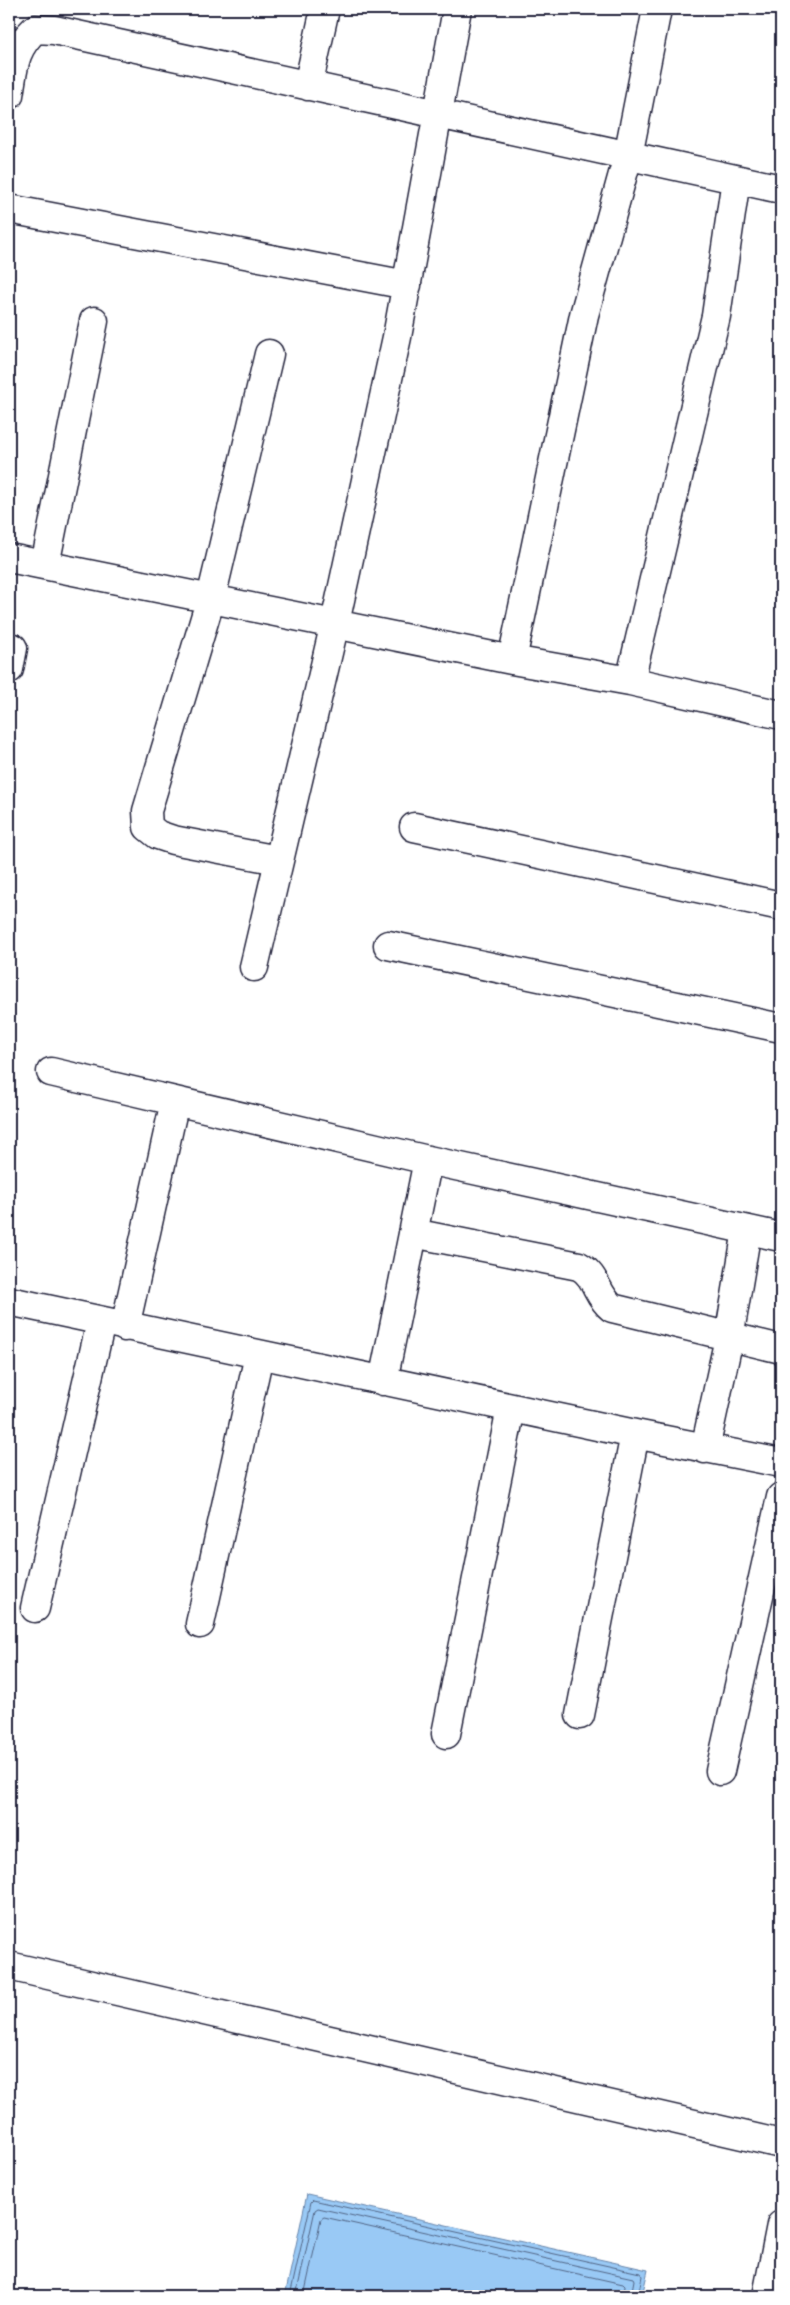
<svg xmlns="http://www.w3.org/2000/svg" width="790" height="2305" font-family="'Comic Neue',sans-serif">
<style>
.water{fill:#99c9f5;stroke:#6986ab}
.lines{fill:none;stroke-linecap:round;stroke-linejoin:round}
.shore{stroke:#526585;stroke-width:1}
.minor-casing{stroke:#22223b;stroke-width:31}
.minor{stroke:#fff;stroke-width:28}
</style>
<rect width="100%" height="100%" fill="#fff"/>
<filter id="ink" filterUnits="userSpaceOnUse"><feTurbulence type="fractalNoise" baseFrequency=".02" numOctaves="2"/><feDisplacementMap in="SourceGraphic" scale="10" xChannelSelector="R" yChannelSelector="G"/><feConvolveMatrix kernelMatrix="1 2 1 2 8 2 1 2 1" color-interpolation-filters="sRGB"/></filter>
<g filter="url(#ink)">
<path class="water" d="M307,2194L648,2270L642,2296H285Z"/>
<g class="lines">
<path class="shore" d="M290,2296L311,2202L313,2200L640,2273L642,2276L638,2296
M296,2296L315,2210L318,2208L633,2278L634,2280L631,2296
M304,2296L321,2219L324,2217L623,2284L625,2286L624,2296"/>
<g class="minor-casing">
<path id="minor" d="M308,86L325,9
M9,95C14,66 13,50 35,29L54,30L781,189
M9,209L407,285
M269,354L211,598L147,811L148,827L158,835L173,840L278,860
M9,558L512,660L630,681L781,715
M45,565L94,321
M512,660L584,315L628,156L657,9
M9,669L13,648
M630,681L716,316L736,179
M414,827L781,906
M388,945L781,1028
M254,967L335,623L397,337L457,9
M51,1072L428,1160L781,1237
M413,1233L579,1266C597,1276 596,1295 612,1308L781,1349
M9,1301L635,1434L781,1463
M125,1327L175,1101
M383,1381L428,1160
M705,1449L729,1338L747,1230
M35,1608L101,1322
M200,1624L259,1355
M580,1715L635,1434
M446,1734L511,1408
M720,1771L781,1497
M9,1966L781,2144
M767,2296L781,2225"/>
</g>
<use href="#minor" class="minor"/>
</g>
</g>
<rect width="790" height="2305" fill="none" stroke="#fff" stroke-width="30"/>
<rect x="15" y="15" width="760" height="2275" fill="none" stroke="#22223b" stroke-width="2" filter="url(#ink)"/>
</svg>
